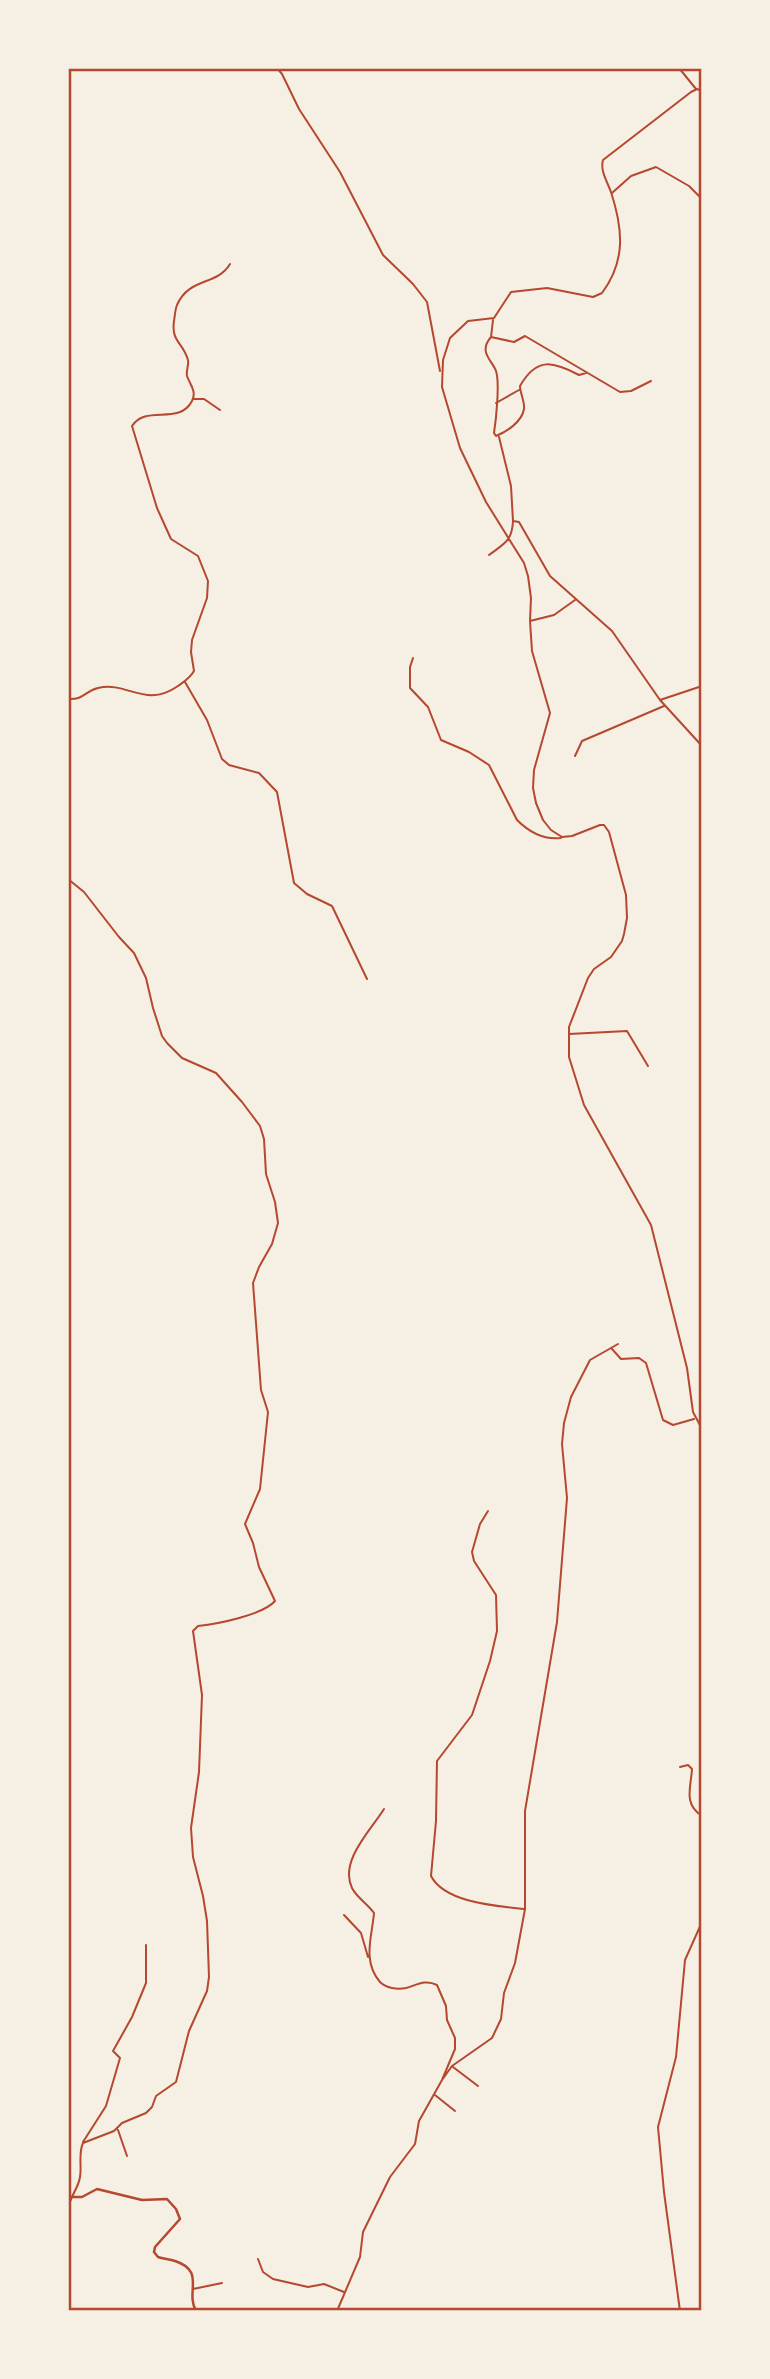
<svg xmlns="http://www.w3.org/2000/svg" width="770" height="2379" font-family="Karla,sans-serif">
<style>
.lines{fill:none;stroke-linecap:round;stroke-linejoin:round}
.minor{stroke:#b5482f;stroke-width:2}
.tertiary{stroke:#b5482f;stroke-width:2.5}
.neatline{fill:none;stroke:#b5482f;stroke-width:2.5}
</style>
<rect width="100%" height="100%" fill="#f6efe4"/>
<g class="lines">
<path class="minor" d="M277,68L282,74L299,109L340,172L383,255L413,284L427,302L440,371
M679,68L696,89
M702,91L697,89L691,92L603,160C600,171 607,181 611,192C623,229 626,261 602,293L593,297L547,288L511,292L494,318L468,321L450,338L443,360L442,387L460,448L486,502L524,563L528,576L531,598L530,621L532,651L550,713L534,770L533,788L536,803L543,820L551,830L562,837L572,836L600,825H604L609,832L626,895L627,918L624,934L622,941L611,957L594,969L588,978L569,1027V1057L584,1105L651,1225L687,1368L693,1412L702,1429
M612,193L631,176L656,167L689,186L702,199
M493,320L491,337L514,342L525,336L620,392L631,391L651,381
M491,337C478,352 492,360 496,371C500,383 496,420 494,433L496,436C506,432 522,422 524,409C525,402 520,393 520,386C537,356 554,362 579,375L586,373
M193,399H204L220,410
M496,403L519,390
M499,437L511,486L513,521
M489,555C505,543 512,541 513,521L519,522L550,576L612,631L660,700L702,746
M530,621L554,615L575,600
M413,658L410,667V688L428,707L441,740L469,752L489,765L517,820C529,832 544,840 561,838
M185,682L207,720L222,759L229,765L259,773L277,792L294,883L307,894L332,906L367,979
M68,699C84,700 85,691 98,688C128,681 145,709 178,686C185,681 190,678 194,671L191,652L192,640L207,598L208,581L198,556L171,539L157,508L132,426C146,404 179,426 192,401C197,391 190,385 187,376C186,370 189,365 188,360C183,342 171,342 174,321C175,315 175,310 177,305C189,277 217,286 230,264
M660,700L702,686
M575,756L582,741L664,706
M68,879L84,892L119,937L134,953L146,978L153,1008L162,1036L167,1043L182,1058L216,1073L242,1102L260,1126L264,1139L266,1174L275,1202L278,1223L272,1244L259,1267L253,1283L261,1390L268,1412L260,1489L245,1524L253,1543L259,1567L275,1601C263,1615 217,1624 198,1626L193,1631L202,1695L199,1772L191,1828L193,1857L203,1896L207,1921L209,1977L207,1991L189,2031L176,2082L156,2096L152,2107L146,2113L122,2123L114,2131L83,2143C78,2154 82,2166 80,2177C78,2190 70,2195 68,2210
M569,1034L627,1031L648,1066
M612,1349L621,1359L639,1358L646,1363L663,1420L673,1425L694,1419
M488,1511L480,1524L472,1552L474,1561L496,1595L497,1631L490,1661L472,1715L437,1761L436,1821L431,1876C445,1903 497,1906 524,1909
M680,1767L688,1765L692,1769C691,1787 683,1804 702,1816
M344,1915L361,1933L368,1957
M453,2067L478,2086
M442,2080L452,2066L492,2038L501,2019L504,1993L515,1963L525,1909V1811L557,1622L567,1498L562,1444L564,1423L571,1397L590,1360L618,1344
M435,2095L455,2111
M118,2130L127,2156
M83,2142L106,2106L120,2058L113,2051L132,2017L146,1983V1945
M258,2259L263,2272L273,2279L308,2287L324,2284L344,2292
M193,2289L222,2283
M337,2311L360,2257L363,2232L390,2177L415,2144L419,2121L442,2080L455,2049V2038L447,2020L446,2006L437,1985C425,1979 417,1985 406,1988C397,1990 386,1988 380,1982C362,1961 372,1937 374,1913C368,1904 357,1898 352,1888C339,1861 371,1830 384,1809
M680,2311L664,2192L658,2127L676,2057L685,1960L702,1922"/>
<path class="tertiary" d="M68,2197H82L97,2189L142,2200L167,2199L176,2209L180,2219L155,2247L154,2252L158,2257C163,2259 169,2259 175,2261C206,2271 185,2292 196,2311"/>
</g>
<rect width="770" height="2379" fill="none" stroke="#f6efe4" stroke-width="140"/>
<rect x="70" y="70" width="630" height="2239" class="neatline"/>
</svg>
